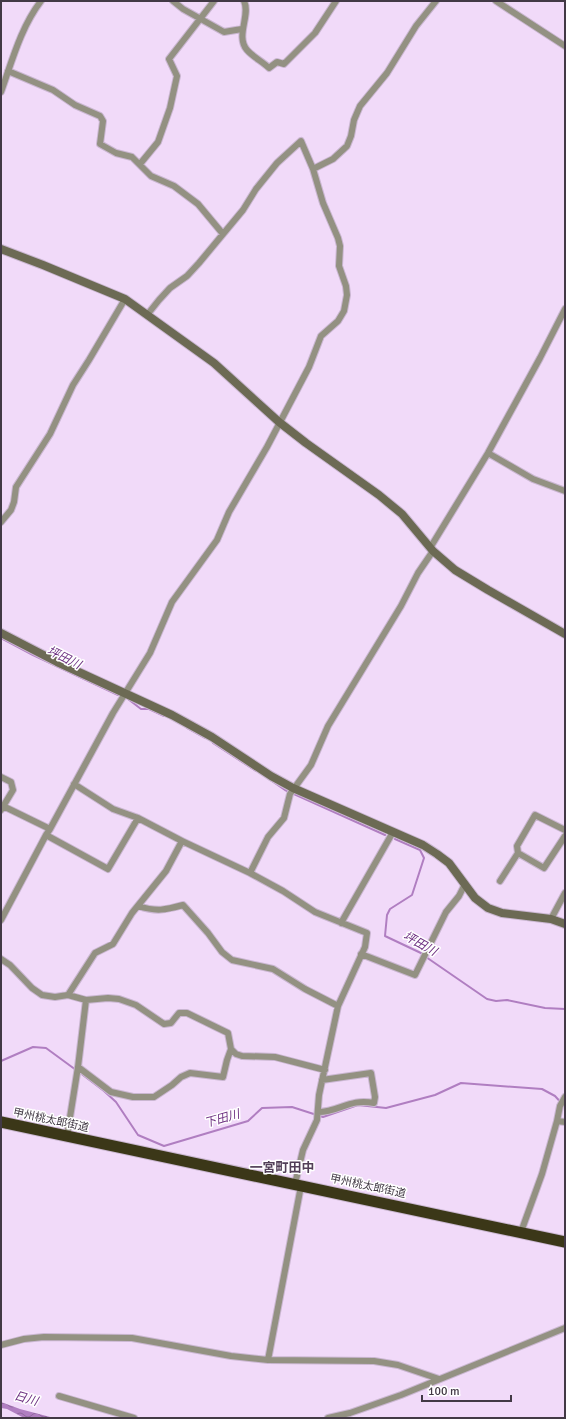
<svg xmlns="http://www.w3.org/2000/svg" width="566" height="1419" font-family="Signika,'Noto Sans JP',sans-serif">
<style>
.water{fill:url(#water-waves)}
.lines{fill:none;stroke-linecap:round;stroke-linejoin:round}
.stream{stroke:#b07ec1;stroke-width:2}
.street-casing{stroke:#cab7d1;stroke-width:8}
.secondary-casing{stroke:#cab7d1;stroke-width:10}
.highway-casing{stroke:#cab7d1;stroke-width:13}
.street{stroke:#939182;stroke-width:6}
.secondary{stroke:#6c6a54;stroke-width:8}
.highway{stroke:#3b3718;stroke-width:11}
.labels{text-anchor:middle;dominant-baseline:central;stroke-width:3;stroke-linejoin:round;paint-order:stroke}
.street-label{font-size:11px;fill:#423945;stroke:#fff}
.water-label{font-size:12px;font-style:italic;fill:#6d3081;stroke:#fff}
.quarter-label{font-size:13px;font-weight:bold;fill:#523f58;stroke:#fff}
</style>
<defs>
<pattern id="water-waves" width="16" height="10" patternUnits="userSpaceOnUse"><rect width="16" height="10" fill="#b07ec1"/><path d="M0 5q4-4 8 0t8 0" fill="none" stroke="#91689f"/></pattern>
</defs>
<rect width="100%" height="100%" fill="#f1daf9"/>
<path class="water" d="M1,1402L20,1409L54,1418H24L7,1409L1,1408Z"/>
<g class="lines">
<path class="stream" d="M1,638L33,655L118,695
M128,699L141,709H149L164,716
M187,728L205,738
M213,743L256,771
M269,779L285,790L385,835
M395,839L420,850L424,858L412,895L390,909L387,915L385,936L423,954
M426,957L487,999L496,1001L507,1000L545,1008L565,1009
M1,1061L33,1047L46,1048L76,1070
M79,1072L104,1091L116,1102L138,1135L164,1146L248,1121L262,1108L292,1107L323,1117L358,1105L386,1108L435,1095L461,1083L542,1089L555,1096L565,1107"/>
<g class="street-casing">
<path id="street" d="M173,1L183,9L224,32L242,29
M244,1C251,15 235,36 247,50C253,57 263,62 269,68L277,62L284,64L315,33L336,1
M496,1L565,46
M8,71L53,90L75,105L100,116L103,121L100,144L116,153L132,157L151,176L174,186L198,204L223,234
M1,92C12,61 21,27 41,1
M140,164L158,142L170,108L177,76L169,59L214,1
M313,169L333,159L347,146L351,136L354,120L360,106L387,73L416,26L436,1
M488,453L533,479L565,491
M1,522L11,510L14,502L16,487L50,434L73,385L89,360L125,299
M430,548L488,453L540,358L565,309
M1,777L11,782L13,790L1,810
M74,784L113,809L138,818L182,841L250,873L283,891L315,912L367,933L365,947L338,1006L319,1095L317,1120L303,1150L295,1184
M3,806L50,829
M46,835L108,869L138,818
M518,853L544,868L565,836
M250,873L268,837L284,818L290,794L311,765L328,726L401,606L418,573L433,551
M500,881L518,853L517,846L535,815L565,830
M138,906C157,912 165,910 183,905L208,933L222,952L232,960L273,969L305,989L338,1006
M551,919L565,893
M1,920L46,835L50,829L113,713L150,653L172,602L217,540L229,512L267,447L309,367L321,336L338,321L344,311L347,295L346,286L339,266L340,246L338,238L323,203L313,169L301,141L277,163L256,189L243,210L199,263L187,276L170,288L159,300L147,315
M341,923L393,832
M361,954L415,975L446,912L459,896L465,884
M1,959L10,965L32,988L42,995L55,997L68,995L86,1000L108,998L119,999L136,1005L164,1024L171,1023L179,1013H187L228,1033L231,1049L227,1060L223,1077L190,1073L181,1077L172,1085L154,1097H133L111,1092L78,1067
M68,995L95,953L113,944L132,913L166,871L182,841
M231,1049L236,1054L242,1056L275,1057L325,1070
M318,1112C340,1112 349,1098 374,1103L375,1097L371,1073L322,1080
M557,1121L560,1106L565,1097
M67,1136L78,1067L86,1000
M521,1232L542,1174L557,1121L565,1122
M1,1345L24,1339L44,1337L132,1338L231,1356L268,1360L374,1361L398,1365L439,1379
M268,1360L301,1186
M59,1396L134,1418
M328,1418L350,1413L401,1395L565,1328"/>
</g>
<g class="secondary-casing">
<path id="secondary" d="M1,249L43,265L125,299L214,363L279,422L306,443L379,495L402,514L433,551L455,570L488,590L565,634
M1,633L57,662L172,715L212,737L271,776L293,788L423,845L437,854L449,863L475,898L488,908L502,913L551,919L565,924"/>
</g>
<g class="highway-casing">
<path id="highway" d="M1,1122L565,1242"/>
</g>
<use href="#street" class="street"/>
<use href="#secondary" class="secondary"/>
<use href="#highway" class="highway"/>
</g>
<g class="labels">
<g class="street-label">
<text transform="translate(51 1120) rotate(12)">甲州桃太郎街道</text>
<text transform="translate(368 1186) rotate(12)">甲州桃太郎街道</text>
</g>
<g class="water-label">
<text transform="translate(64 658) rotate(26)">坪田川</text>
<text transform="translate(420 944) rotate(29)">坪田川</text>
<text transform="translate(222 1119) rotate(-16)">下田川</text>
<text transform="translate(26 1399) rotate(16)">日川</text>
</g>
<g class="quarter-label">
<text x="282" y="1168">一宮町田中</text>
</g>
</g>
<rect width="566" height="1419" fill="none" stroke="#423945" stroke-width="4"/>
<path d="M422 1395v6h89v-6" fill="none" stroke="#423945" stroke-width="2"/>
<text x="428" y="1395" font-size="12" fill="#423945" stroke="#ffffff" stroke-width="3" paint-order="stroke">100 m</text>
</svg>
